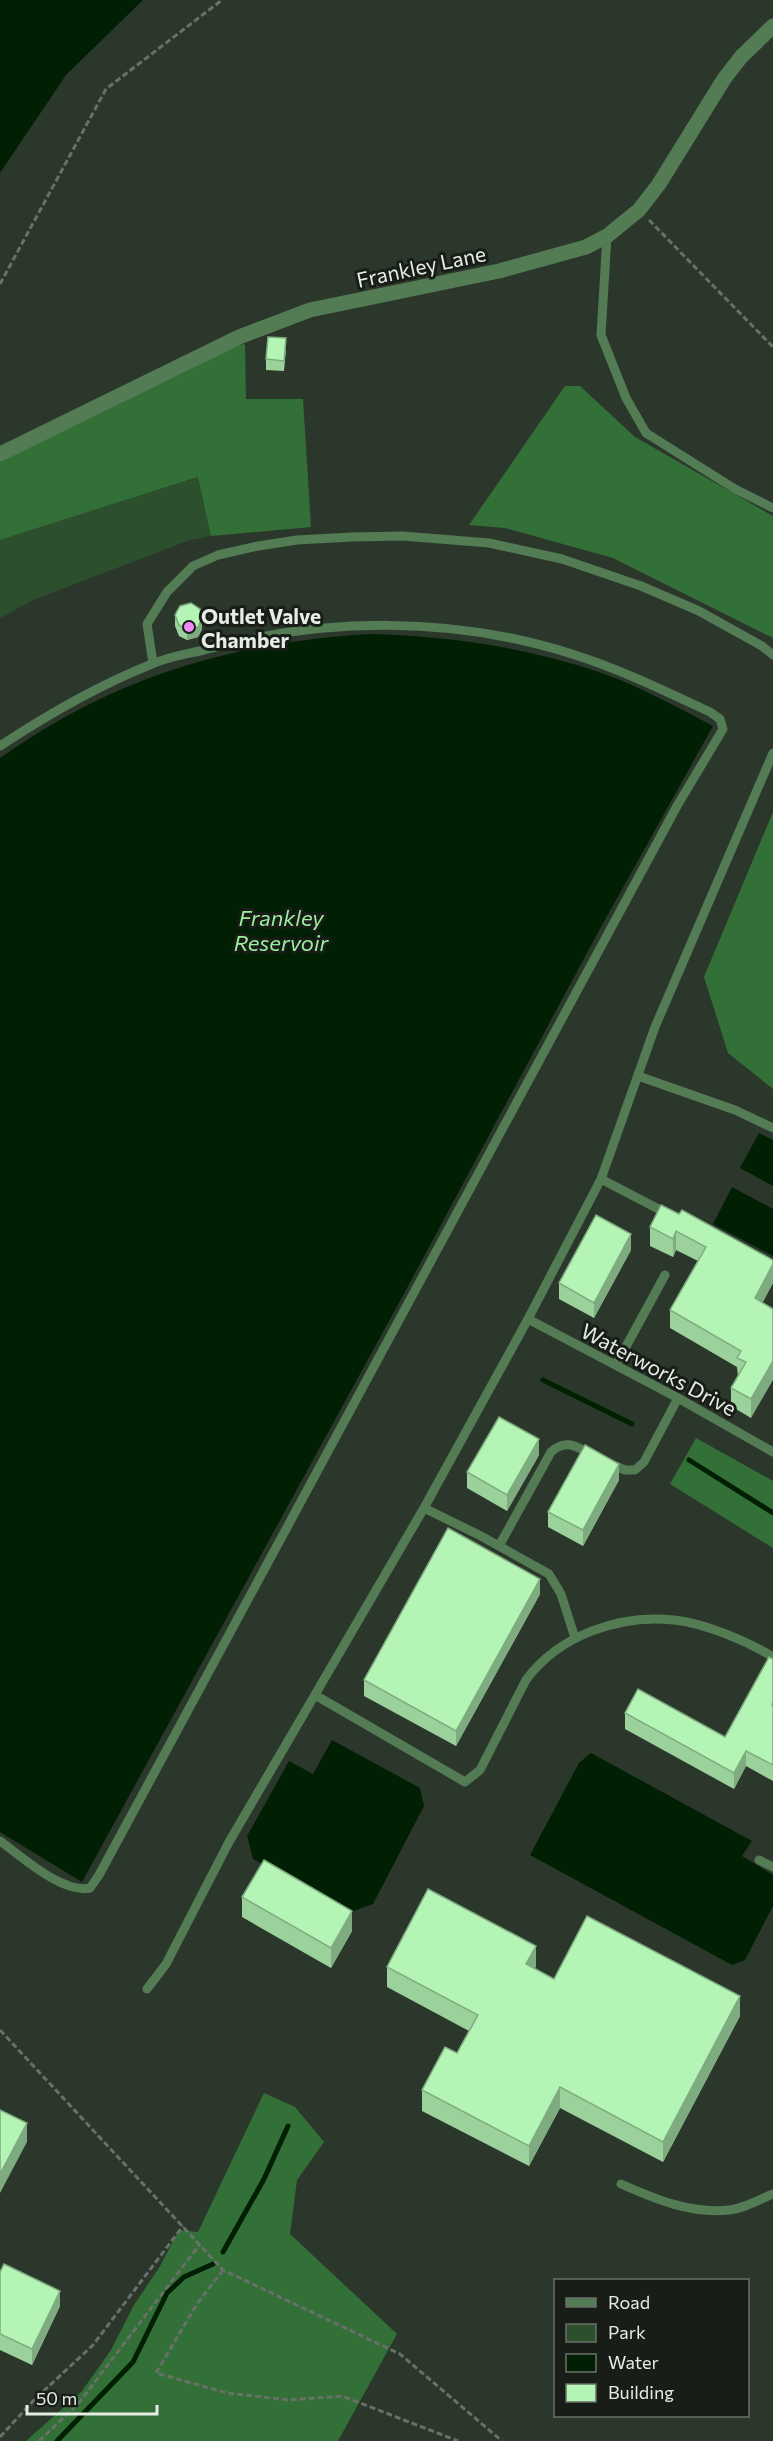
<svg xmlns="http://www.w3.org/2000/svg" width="773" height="2441" font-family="Commissioner,sans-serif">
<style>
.green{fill:#2c4f2e}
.forest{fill:#337037}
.water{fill:#001f03}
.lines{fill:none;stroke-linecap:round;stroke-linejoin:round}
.stream{stroke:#001f03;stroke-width:5}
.path{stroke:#677167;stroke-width:3;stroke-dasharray:6 3;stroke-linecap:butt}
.service{stroke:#537b54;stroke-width:9}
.tertiary{stroke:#537b54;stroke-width:15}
.wall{fill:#9bd29c}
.shaded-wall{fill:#7eab7f}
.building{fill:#b4f4b5;stroke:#7eab7f;stroke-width:1.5}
.poi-dot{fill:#f08bf6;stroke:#181d18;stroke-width:2}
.labels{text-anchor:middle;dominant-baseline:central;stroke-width:6;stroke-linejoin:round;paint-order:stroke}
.street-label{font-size:21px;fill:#e5ede5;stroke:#181d18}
.poi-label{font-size:21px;font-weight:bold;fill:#e5ede5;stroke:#181d18;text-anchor:start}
.water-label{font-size:22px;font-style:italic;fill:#9aee9d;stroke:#181d18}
</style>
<rect width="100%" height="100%" fill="#2c372c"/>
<path class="green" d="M199,477L211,536L190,540L33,600L0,618V540Z"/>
<path class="forest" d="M245,344L246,399H303L311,527L211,536L198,477L0,540V461L229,347Z
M565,386H580L635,437L773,516V638L613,558L505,528L469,525Z
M773,812V1089L728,1053L704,977Z
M696,1438L773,1481V1548L670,1484Z
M264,2093L295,2107L324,2142L297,2180L290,2234L397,2334L338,2441H26L82,2391L111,2350L134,2305L159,2268L179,2230L198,2232Z"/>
<path class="water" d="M0,0H143L66,75L0,173Z
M369,634C449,636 526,647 602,673C641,687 677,707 713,726L601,927L400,1301L82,1882L0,1832V758C114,677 230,643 369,634Z
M759,1133L773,1140V1186L740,1168Z
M732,1187L773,1209V1256L713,1224Z
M332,1740L420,1788L424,1806L373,1904L351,1912L253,1859L247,1836L289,1761L313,1774Z
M591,1753L752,1841L742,1856L773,1875V1906L745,1960L732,1965L530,1855L579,1763Z"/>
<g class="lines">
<path class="stream" d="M543,1380L632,1424
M689,1460L773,1513
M223,2252L264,2179L288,2126
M57,2441L133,2362L167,2293L184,2277L213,2264"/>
<path class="path" d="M649,220L773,347
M0,284L106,89L222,0
M0,2030L223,2270L400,2354L502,2441
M223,2270L197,2304L156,2373L227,2393L289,2400L342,2396L458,2441
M0,2437L34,2400L93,2345L183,2226
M39,2441L78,2404L200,2244"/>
<path class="service" d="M607,236L601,335L626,398L646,433L735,489L773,508
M153,663L147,624L167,592L193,566L218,555L258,546L297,540L352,537L403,536L489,543L562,559L641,586L699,611L762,646L773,655
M0,746C47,715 99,685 152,664C168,657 187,654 204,650C324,617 453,616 572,654C620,669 665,691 710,712L720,719L723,729L677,806L99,1875L90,1888C63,1894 22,1857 0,1841
M638,1076L735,1110L773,1128
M601,1179L655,1027L773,753
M528,1319L678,1398L773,1452
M616,1365L665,1275
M608,1463L625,1470H635L644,1462L678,1398
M424,1508L481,1536L549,1574L561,1594L575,1638
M499,1546L551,1452C566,1438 577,1447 593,1455
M315,1695L465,1782L480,1770L526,1680C559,1635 620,1614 674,1620C704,1623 747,1641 773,1657
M759,1860L773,1867
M147,1989L166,1964L229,1842L424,1508L528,1319L601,1179L668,1214
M621,2184C655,2199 690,2214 729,2210C743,2209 760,2199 773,2194"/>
<path class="tertiary" d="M0,454L239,337L310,310L499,271L586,247L607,236L639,210L659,184L724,79L741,57L773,26"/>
</g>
<path class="wall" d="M286,349L284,371L266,370V359Z
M175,615L202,629L198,637L187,640L179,636L175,626Z
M661,1205L773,1283L762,1303L751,1418L731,1406V1388L738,1376L737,1367L670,1328V1310L698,1261L676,1250L673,1257L650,1246V1227Z
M631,1250L594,1318L559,1299V1283Z
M539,1455L507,1511L467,1488V1472Z
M619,1480L583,1546L548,1527V1512Z
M540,1594L456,1746L364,1696V1680Z
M773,1659V1781L746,1766L734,1789L625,1729V1713L725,1737Z
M242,1897L352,1931L331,1968L242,1917Z
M536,1966L535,1968L554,1979L740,2016L663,2162L560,2108L529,2166L422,2111V2090L457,2053L469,2031L387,1987V1967Z
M0,2272L60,2306L32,2365L0,2350Z"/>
<path class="shaded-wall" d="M202,618V629L198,637L187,640V630Z
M676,1231V1250L673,1257V1239Z
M631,1234V1250L594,1318V1303Z
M773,1264V1283L755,1317V1298Z
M773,1361V1380L751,1418V1399Z
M539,1439V1455L507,1511V1495Z
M619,1464V1480L583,1546V1530Z
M540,1579V1594L456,1746V1731Z
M746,1751V1766L734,1789V1773Z
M352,1911V1931L331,1968V1948Z
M536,1946V1966L526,1984V1964Z
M740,1996V2016L663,2162V2142Z
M560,2087V2108L529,2166V2146Z
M27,2123V2142L0,2193V2174Z
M60,2291V2306L32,2365V2349Z"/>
<path class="building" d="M268,337L286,338L284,361L266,359Z
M191,603L200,609L202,618L198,627L187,630L179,625L175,615L180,606Z
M661,1205L679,1214L682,1210L773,1260V1264L755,1298L773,1309V1361L751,1399L731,1388L746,1362L737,1358L741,1351L670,1310L706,1247L676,1231L673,1239L650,1227Z
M596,1215L631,1234L594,1303L559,1283Z
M499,1417L539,1439L507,1495L467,1472Z
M585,1445L619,1464L583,1530L548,1512Z
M448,1528L540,1579L456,1731L364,1680Z
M769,1657L773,1659V1702L772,1705H773V1765L746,1751L734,1773L625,1713L638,1689L725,1737Z
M264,1860L352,1911L331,1948L242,1897Z
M428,1889L536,1946L526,1964L554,1979L587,1916L740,1996L663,2142L560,2087L529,2146L422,2090L445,2047L457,2053L478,2015L387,1967Z
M0,2110L27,2123L0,2174Z
M4,2264L60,2291L32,2349L0,2334V2272Z"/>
<circle class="poi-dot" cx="189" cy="627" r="6"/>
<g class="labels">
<g class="street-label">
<text transform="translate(421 266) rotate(-12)">Frankley Lane</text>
<text transform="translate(659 1369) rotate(28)">Waterworks Drive</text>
</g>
<g class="poi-label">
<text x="201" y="615">Outlet Valve<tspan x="201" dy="24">Chamber</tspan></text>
</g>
<g class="water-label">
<text x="281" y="917">Frankley<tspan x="281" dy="25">Reservoir</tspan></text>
</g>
</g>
<rect x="554" y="2279" width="195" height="138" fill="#181d18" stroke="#6a706a" stroke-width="1.5"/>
<rect x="566" y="2298" width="30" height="9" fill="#537b54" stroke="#6a706a" stroke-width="1.5"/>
<text x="608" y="2309" font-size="18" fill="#e5ede5">Road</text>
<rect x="566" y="2324" width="30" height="18" fill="#2c4f2e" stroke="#6a706a" stroke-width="1.5"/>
<text x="608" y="2339" font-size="18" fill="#e5ede5">Park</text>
<rect x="566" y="2354" width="30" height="18" fill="#001f03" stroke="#6a706a" stroke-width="1.5"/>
<text x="608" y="2369" font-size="18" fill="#e5ede5">Water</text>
<rect x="566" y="2384" width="30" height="18" fill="#b4f4b5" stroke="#6a706a" stroke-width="1.5"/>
<text x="608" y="2399" font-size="18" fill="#e5ede5">Building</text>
<path d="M27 2405v9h130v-9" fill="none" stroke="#e5ede5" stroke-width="3"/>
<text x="36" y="2405" font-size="18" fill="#e5ede5" stroke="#181d18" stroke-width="4.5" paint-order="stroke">50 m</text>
</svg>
